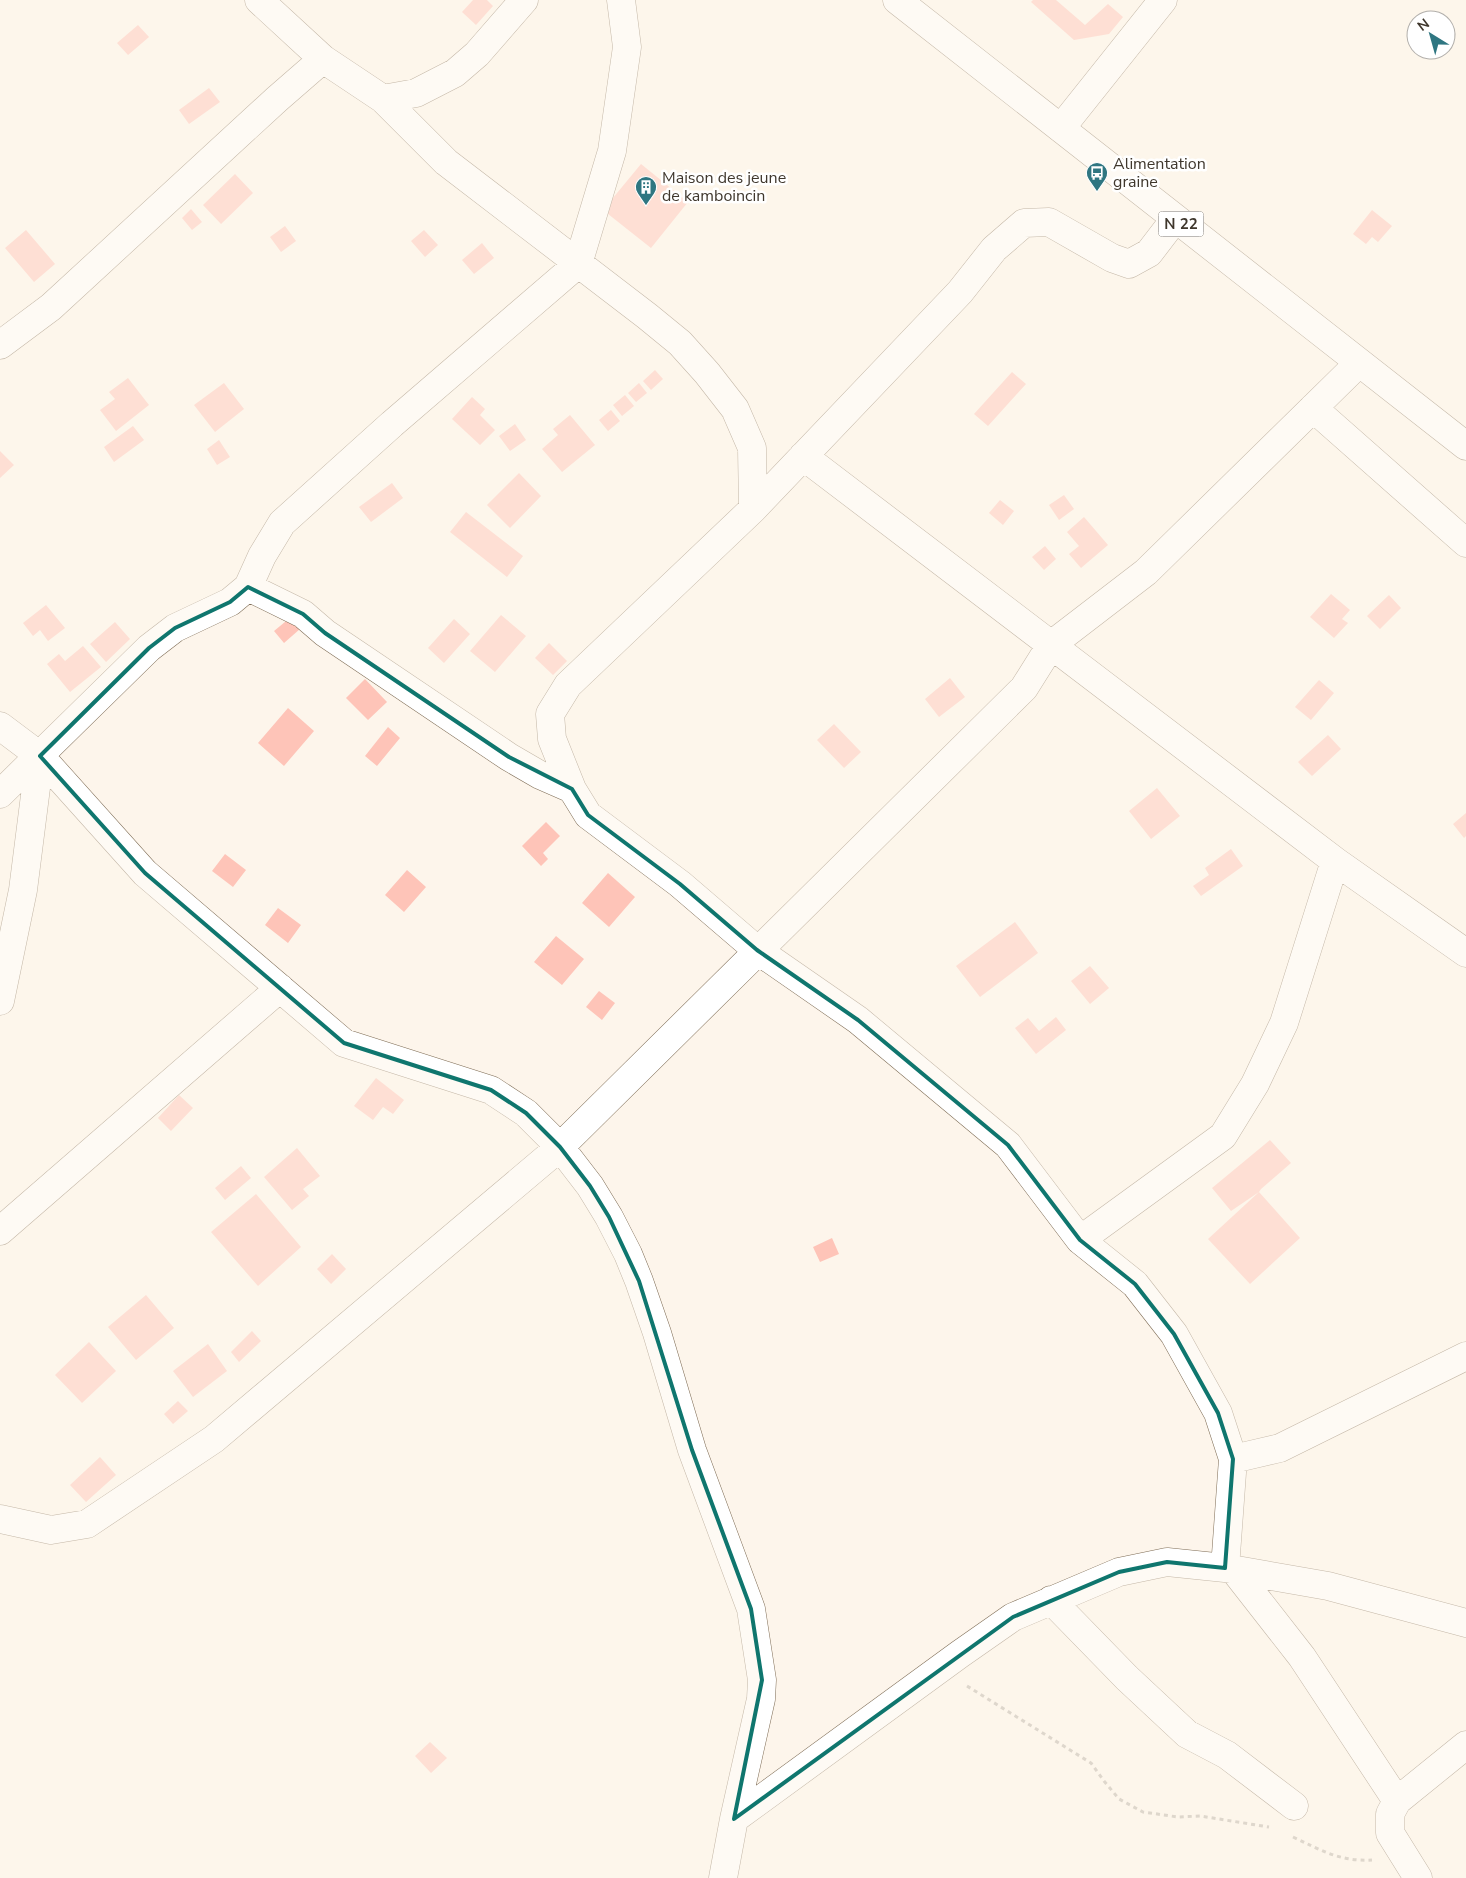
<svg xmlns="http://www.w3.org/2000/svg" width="1466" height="1878" font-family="'Nunito Sans',sans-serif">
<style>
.building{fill:#fec4b8}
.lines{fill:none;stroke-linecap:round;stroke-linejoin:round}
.street-casing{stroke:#7f6d56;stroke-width:29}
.primary-casing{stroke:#7f6d56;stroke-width:29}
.path{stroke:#b9b1a7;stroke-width:3;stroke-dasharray:4 4;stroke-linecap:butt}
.street{stroke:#fff;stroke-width:28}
.primary{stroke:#fff;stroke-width:28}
.marked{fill:none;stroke:#0f766e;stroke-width:4;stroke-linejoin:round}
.labels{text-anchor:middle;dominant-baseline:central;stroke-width:5;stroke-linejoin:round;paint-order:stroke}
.shield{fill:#fff;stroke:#79736c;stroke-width:1}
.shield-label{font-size:15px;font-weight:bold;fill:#3f372d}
.poi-label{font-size:16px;fill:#3f372d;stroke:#fff;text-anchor:start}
</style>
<rect width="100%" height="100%" fill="#fdf5eb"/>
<path class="building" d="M473,0H487L493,6L476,25L462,12Z
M1033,0H1056L1085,25L1108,4L1123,17L1109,34L1074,40L1031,2Z
M138,25L149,37L128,55L117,43Z
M209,88L220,102L189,124L179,110Z
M641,164L688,202L651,248L603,210Z
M235,174L253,193L221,224L203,205Z
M191,209L202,222L192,230L182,218Z
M1372,210L1392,226L1378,242L1372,237L1366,244L1353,234Z
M285,226L296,241L281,252L270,237Z
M26,230L55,264L34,282L5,248Z
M424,230L438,245L425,257L411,241Z
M482,243L494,258L474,274L462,260Z
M655,370L663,379L651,390L643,381Z
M1012,372L1026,384L988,426L974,414Z
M128,378L149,405L116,431L100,410L115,399L109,392Z
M224,383L244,409L215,432L194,405Z
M639,383L647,393L636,402L628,393Z
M625,395L634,406L622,416L613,405Z
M472,397L485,409L480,415L495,430L480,445L452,419Z
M611,410L620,421L608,431L599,420Z
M570,415L595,445L562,472L542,449L558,435L553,429Z
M515,424L526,440L510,451L499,436Z
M133,426L144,440L114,462L104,447Z
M219,440L230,457L217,465L207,449Z
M0,451L14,465L0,478Z
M519,473L541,496L510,528L487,505Z
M392,483L403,498L371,522L359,507Z
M1064,495L1074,509L1059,520L1049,505Z
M1000,500L1014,511L1003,525L989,513Z
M466,512L523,556L507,577L450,532Z
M1084,517L1108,545L1081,568L1069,554L1079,546L1067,532Z
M1045,546L1056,559L1044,570L1032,557Z
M1331,594L1350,610L1342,619L1348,623L1334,638L1310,617Z
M1389,595L1401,608L1380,629L1367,616Z
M46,605L65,628L48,641L40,630L33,636L23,623Z
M501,615L526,636L495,672L470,651Z
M291,617L300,629L284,643L274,631Z
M454,619L470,634L444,663L428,648Z
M115,622L130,639L106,662L90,644Z
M549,643L567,661L553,675L535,658Z
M83,646L101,667L70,692L47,664L59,654L65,661Z
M950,678L965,697L939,717L925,699Z
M365,679L387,702L368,720L346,698Z
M1319,680L1334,693L1311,720L1295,707Z
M288,708L314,731L284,766L258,743Z
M834,724L861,752L844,768L817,740Z
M388,727L400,738L377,766L365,756Z
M1328,735L1341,749L1312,776L1298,762Z
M1157,788L1180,816L1151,839L1129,811Z
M1466,813V836L1464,838L1453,824Z
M546,822L560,836L543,853L548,859L541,866L522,846Z
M1231,849L1243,866L1201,896L1193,886L1209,875L1205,868Z
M225,854L246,870L233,887L212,871Z
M407,870L426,887L404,912L385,895Z
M608,873L635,897L609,927L582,903Z
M278,908L301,925L288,943L265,925Z
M1015,922L1038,953L980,997L956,966Z
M556,936L584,959L562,985L534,962Z
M1090,966L1109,988L1090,1004L1071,981Z
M599,991L615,1003L602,1020L586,1007Z
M1056,1017L1066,1030L1036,1054L1015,1028L1028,1018L1039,1031Z
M376,1078L404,1100L393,1114L383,1107L373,1120L354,1106Z
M179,1095L193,1108L171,1131L158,1118Z
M1270,1140L1291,1163L1261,1189L1259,1192L1231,1211L1212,1188Z
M297,1148L320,1176L303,1189L309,1196L292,1210L264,1177Z
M241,1166L251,1178L225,1200L215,1188Z
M1259,1192L1300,1238L1250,1284L1208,1239Z
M256,1194L301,1247L258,1286L211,1232Z
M832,1238L839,1254L820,1262L813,1247Z
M332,1254L346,1269L331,1284L317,1269Z
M146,1295L174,1328L136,1360L108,1327Z
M252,1331L261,1341L239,1362L231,1352Z
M89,1342L116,1371L82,1403L55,1375Z
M208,1344L227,1371L193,1397L173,1371Z
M178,1401L188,1411L173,1424L164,1414Z
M100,1457L116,1475L86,1502L70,1485Z
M430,1742L447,1758L431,1773L415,1756Z"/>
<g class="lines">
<g class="street-casing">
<path id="street" d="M259,0L323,59L383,99L416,93L455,73L477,54L524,0
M383,99L446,162L647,316L680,343L707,373L735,409L752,448L753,509L568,685L550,714L552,739L572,789L588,815L680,884L757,950L858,1020L1008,1145L1080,1240L1135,1284L1174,1334L1218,1413L1233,1459L1225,1568
M1061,128L1163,0
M0,345L51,307L277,99L323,59
M1313,408L1466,543
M803,456L1335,861L1466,953
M753,509L960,292L994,249L1024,223L1049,222L1112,258L1129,264L1149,253L1175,219
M248,587L303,614L325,633L509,757L540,775L572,789
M0,726L40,756L145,873L344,1043L491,1090L526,1113L560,1147L590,1186L609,1217L628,1254L639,1281L657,1333L692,1450L751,1609L762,1680L761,1699L734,1819L723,1878
M0,794L149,648L175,628L230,602L248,587L262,556L282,523L392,424L578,264L612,151L627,47L621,0
M0,1001L23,890L40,756
M0,1231L280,988
M1080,1240L1223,1136L1255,1084L1284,1023L1335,861
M1233,1459L1280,1448L1466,1356
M0,1519L51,1530L87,1524L214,1439L560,1147L1024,688L1051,645L1146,572L1359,363
M1234,1570L1302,1657L1397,1801
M1051,1600L1127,1678L1187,1734L1227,1755L1294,1806
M734,1819L960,1654L1013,1617L1119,1572L1167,1562L1225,1568L1328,1586L1466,1623
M1418,1878L1390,1833V1814L1397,1801L1466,1745"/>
</g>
<g class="primary-casing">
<path id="primary" d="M897,0L1466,446"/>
</g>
<path class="path" d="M967,1686L1091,1763L1104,1781L1119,1799L1143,1812L1178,1817L1200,1816L1269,1827
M1293,1837C1321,1850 1340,1862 1372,1860"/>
<use href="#street" class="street"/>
<use href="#primary" class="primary"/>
</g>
<path d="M0 0H1466V1878H0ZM248,587L303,614L325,633L509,757L572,789L588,815L680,884L757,950L858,1020L1008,1145L1080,1240L1135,1284L1174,1334L1218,1413L1233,1459L1225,1568L1167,1562L1119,1572L1013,1617L734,1819L762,1680L751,1609L692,1450L639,1281L609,1217L590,1186L560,1147L526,1113L491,1090L344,1043L145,873L40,756L149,648L175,628L230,602Z" fill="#fdf5eb" fill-opacity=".55" fill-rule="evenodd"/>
<path class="marked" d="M248,587L303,614L325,633L509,757L572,789L588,815L680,884L757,950L858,1020L1008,1145L1080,1240L1135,1284L1174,1334L1218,1413L1233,1459L1225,1568L1167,1562L1119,1572L1013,1617L734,1819L762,1680L751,1609L692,1450L639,1281L609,1217L590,1186L560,1147L526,1113L491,1090L344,1043L145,873L40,756L149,648L175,628L230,602Z"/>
<defs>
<g id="bus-pin" transform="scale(1.125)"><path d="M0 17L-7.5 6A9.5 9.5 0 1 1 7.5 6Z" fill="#2f7681" stroke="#fff"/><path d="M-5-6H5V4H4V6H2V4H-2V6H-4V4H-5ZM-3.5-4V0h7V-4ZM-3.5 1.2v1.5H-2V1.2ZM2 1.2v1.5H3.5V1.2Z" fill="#fff"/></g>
<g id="building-pin" transform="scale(1.125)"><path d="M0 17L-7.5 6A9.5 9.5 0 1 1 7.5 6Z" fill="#2f7681" stroke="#fff"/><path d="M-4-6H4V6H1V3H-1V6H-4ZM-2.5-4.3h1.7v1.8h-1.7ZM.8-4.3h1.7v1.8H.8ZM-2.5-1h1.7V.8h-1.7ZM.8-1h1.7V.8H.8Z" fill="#fff"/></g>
</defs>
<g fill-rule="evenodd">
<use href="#bus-pin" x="1097" y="173"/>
<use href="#building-pin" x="646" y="187"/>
</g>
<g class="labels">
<rect class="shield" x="1158.5" y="211.5" width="45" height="25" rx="4"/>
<g class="shield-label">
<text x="1181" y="224">N 22</text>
</g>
<g class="poi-label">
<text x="1113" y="164">Alimentation<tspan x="1113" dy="18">graine</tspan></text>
<text x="662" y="178">Maison des jeune<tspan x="662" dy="18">de kamboincin</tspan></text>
</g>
</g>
<g transform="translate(1431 35) rotate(323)"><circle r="24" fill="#ffffff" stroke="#b2afab"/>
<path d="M0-4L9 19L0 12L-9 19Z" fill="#2f7681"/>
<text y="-8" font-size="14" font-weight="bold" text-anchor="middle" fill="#3f372d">N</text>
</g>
</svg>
